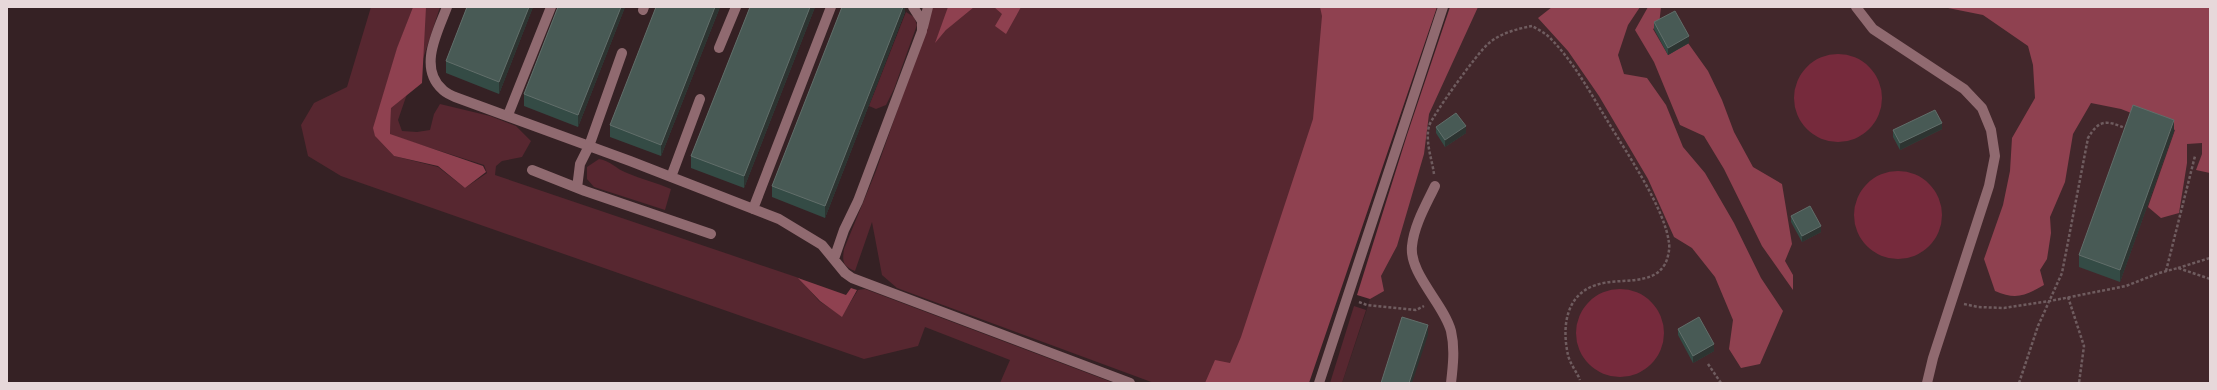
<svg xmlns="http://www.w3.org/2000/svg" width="2217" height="390" font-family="'IBM Plex Sans',sans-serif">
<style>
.built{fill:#42272b}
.green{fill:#572730}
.forest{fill:#8f4150}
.water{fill:#762a3c}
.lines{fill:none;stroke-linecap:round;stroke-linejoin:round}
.path{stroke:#6f5c5f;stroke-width:2.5;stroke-dasharray:3 2;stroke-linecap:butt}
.minor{stroke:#906a70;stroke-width:10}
.wall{fill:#344b45}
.shaded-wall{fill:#2d3431}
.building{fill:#485a55;stroke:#616e6a}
</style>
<rect width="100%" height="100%" fill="#352124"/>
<path class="built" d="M1458,7H2034L2210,65V383H1342L1366,312Z"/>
<path class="green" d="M371,7H413L397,49L374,127L376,137L394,156L438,167L465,188L487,173L484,165L390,135L391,106L407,94L398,120L402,131L417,132L430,130L434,114L440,104L490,116L516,126L531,141L522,157L502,161L496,166L495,175L799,278L819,301L842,316L858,290L865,289L1114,383H1000L1010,360L925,327L918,346L864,359L341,176L308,156L301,125L314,103L347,87Z
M426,7H440L422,62L425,10Z
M932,7H949L936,41L967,7H1324L1316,121L1229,383H1154L897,288L882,275L872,222L855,271C843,266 842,262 844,249L876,171L926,29Z
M906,12L914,17L917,25L894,89L886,105L876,109L869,106Z
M599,159C611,161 616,169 627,173C641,179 657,183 671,189L665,210L594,187L587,179V167Z
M1354,306L1366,310L1342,383H1330Z"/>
<path class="forest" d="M413,7H426L422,83L391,108L390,134L483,166L486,172L465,188L438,166L394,156L375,136L373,128L397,48Z
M948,7H974L946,30L935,43Z
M994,7H1021L1006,34L995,26L1002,14Z
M1320,7H1437L1309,383H1205L1215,360L1230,363L1241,337L1313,119L1322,16Z
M1450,7H1478L1429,114L1424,154L1397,246L1381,276L1384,291L1370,299L1357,295L1407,135Z
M1552,7H1640L1628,25L1618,55L1624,74L1647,78L1666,105L1683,147L1705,173L1734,223L1761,278L1783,311L1760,364L1741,368L1729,349L1733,320L1715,277L1692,248L1674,237L1648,179L1599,96L1568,51L1538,18Z
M1648,7H1661L1659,25L1653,29L1668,55L1688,43L1708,71L1722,100L1734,132L1753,167L1782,184L1792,244L1785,261L1793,275V290L1762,246L1724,169L1704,136L1680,125L1654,62L1635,30Z
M1943,7H2210V173L2196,170L2202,154V143L2187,144V163L2179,213L2161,218L2148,207L2175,130L2121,109L2091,103L2073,134L2065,182L2050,217L2051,233L2047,259L2040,270L2044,285C2025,296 2016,300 1995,291L1984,259L2003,205L2010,171L2012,138L2035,98L2033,65L2028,46L1983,15Z
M798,278L846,295L851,288L857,290L842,317L820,301Z"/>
<path class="water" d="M1794 98a44 44 0 1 1 88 0a44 44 0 1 1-88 0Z
M1854 215a44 44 0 1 1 88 0a44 44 0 1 1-88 0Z
M1576 333a44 44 0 1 1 88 0a44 44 0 1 1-88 0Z"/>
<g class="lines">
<path class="path" d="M1434,174C1432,159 1425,142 1429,126C1432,116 1478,52 1488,44C1500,33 1517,29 1532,26C1539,30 1547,34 1552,40C1576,65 1592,96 1610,125C1628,155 1665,209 1669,243C1670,248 1668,259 1665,264C1652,287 1618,277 1596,285C1565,295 1562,328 1568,355C1570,364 1577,372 1580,380
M2178,268L2210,258
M2166,271L2195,156
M2068,297L2084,346L2079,383
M1359,302L1367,305L1416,310L1424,306
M1964,304L1978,307L2004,308L2050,301L2126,286L2159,273L2178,268L2210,279
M1708,364L1721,383
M2019,383L2038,326L2062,273L2088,138C2099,119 2107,120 2127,129"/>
<path class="minor" d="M447,7C438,31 418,67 442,89C445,93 451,95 455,97L630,161L779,219L822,245L845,273L852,278L1130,383
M1856,7L1873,29L1964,89L1982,108L1991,130L1995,156L1989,186L1933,358L1927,383
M643,10L644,7
M923,27L928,7
M719,48L736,7
M508,115L551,7
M532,170L585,191L711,234
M671,177L700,99
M1435,186C1426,205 1414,225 1412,246C1409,274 1444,304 1451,331C1455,348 1453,366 1451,383
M577,188L580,164L589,146L622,53
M753,209L831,7
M834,259L844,230L858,201L922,31V21L913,7
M1319,383L1443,7"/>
</g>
<path class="wall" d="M467,7H533L499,94L446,73V61Z
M558,7H625L578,127L524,106V94Z
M720,7L661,156L610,137V125Z
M750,7H815L744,188L691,168V156Z
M905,7V12L825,218L772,197V186Z
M1654,22L1689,43L1668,55L1654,29Z
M1436,127L1466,133L1445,147L1436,133Z
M1942,129L1900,150L1893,137V130Z
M2174,131L2120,282L2079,267V255Z
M1791,216L1821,232L1802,242L1791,222Z
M1678,329L1714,351L1693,363L1678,335Z"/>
<path class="shaded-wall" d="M529,7H533L499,94V82Z
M621,7H625L578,127V115Z
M715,7H720L661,156V145Z
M810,7H815L744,188V176Z
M903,7H905V12L825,218V206Z
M1689,36V43L1668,55V48Z
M2174,120V131L2120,282V270Z
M1942,123V129L1900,150V143Z
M1466,126V133L1445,147V140Z
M1821,226V232L1802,242V236Z
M1428,325V335L1412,383H1409Z
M1714,344V351L1693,363V356Z"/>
<path class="building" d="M467,7H529L499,82L446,61Z
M558,7H621L578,115L524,94Z
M656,7H715L661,145L610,125Z
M750,7H810L744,176L691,156Z
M842,7H903L825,206L772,186Z
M1675,11L1689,36L1668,48L1654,22Z
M2133,105L2174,120L2120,270L2079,255Z
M1935,110L1942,123L1900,143L1893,130Z
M1456,113L1466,126L1445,140L1436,127Z
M1810,206L1821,226L1802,236L1791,216Z
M1402,317L1428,325L1409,383H1381Z
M1699,317L1714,344L1693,356L1678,329Z"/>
<rect width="2217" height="390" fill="none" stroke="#e7d8da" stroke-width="16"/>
</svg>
